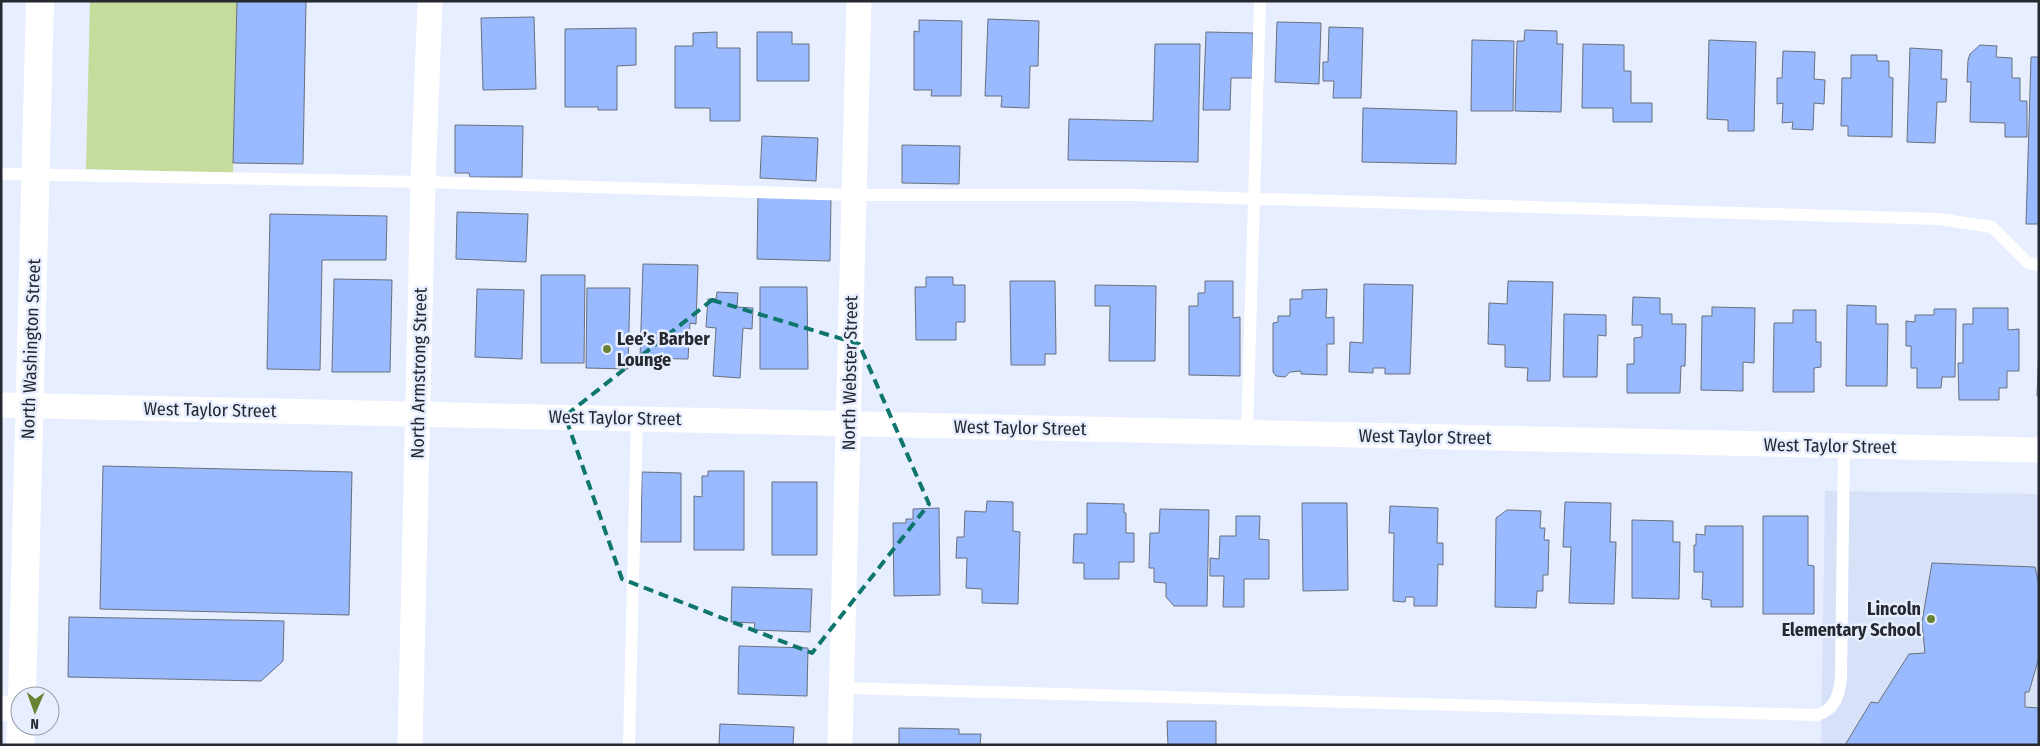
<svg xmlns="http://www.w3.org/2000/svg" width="2040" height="746" font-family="'Fira Sans Condensed',sans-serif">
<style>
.built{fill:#d7e2f9}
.green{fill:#c5dc9c}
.building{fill:#99bafe;stroke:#69707e}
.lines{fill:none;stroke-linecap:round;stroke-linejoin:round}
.service{stroke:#fff;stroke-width:12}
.minor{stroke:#fff;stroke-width:25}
.secondary{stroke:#fff;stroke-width:28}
.marked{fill:none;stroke:#0f766e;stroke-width:4;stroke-dasharray:10 6;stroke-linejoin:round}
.poi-dot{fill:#6a8234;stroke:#e6eeff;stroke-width:2}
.labels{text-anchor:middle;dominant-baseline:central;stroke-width:5;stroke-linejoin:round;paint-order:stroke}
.poi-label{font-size:18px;font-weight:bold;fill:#25282e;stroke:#e6eeff;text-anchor:start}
.street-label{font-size:18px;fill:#25282e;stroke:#e6eeff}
</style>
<rect width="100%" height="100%" fill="#e6eeff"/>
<path class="built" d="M1825,491L2039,494V745H1821Z"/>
<path class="green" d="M90,1H237L233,173L86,169Z"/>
<path class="building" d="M237,1H306L303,164L233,163Z
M534,17L536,89L483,90L481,18Z
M988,19L1039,21L1038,66H1030L1029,108L1001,107L1002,96H985Z
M919,20L962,21L961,96H931L932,90H914V31L919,32Z
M1277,22L1321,23L1319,84L1275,82Z
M1329,27L1363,28L1361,98H1333L1334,81H1323V62H1328Z
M636,28V65L617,66V110H598V107H565V29Z
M1525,30L1557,31V44H1563L1561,112L1515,111L1517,41H1524Z
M717,32V48H740V121H710V108H675V46H693V33Z
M757,32H792V44H809V81H757Z
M1206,32L1253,33L1252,78H1231L1230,110H1203Z
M1472,40L1514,41L1513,111H1471Z
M1709,40L1756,42L1754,131H1728V120L1707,119Z
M1155,44H1200L1198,162L1068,160L1069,119L1153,121Z
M1583,44L1624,45V71H1631V103H1652V122H1613V108H1582Z
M1980,45L1997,46L1996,57L2012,58V78H2020V101H2027V137H2005V123L1970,122L1971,82H1967L1968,60L1970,54Z
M1910,48L1942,50L1941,79H1947L1946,102H1937L1935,143L1907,142Z
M1783,51L1815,52L1814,79L1825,80L1824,104L1814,103L1813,130L1792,129L1793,122L1782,123L1783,103L1777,104V78H1782Z
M1851,55H1877V61H1889V77L1893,78L1892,137L1848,136V126H1841L1842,78H1851Z
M2031,57H2039V224H2026Z
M1363,108L1457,111L1456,164L1362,162Z
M455,125L523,126L522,177H470L469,173H455Z
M762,136L818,138L816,181L760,178Z
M902,145L960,146L959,184L902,183Z
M758,195L831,197L830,261L757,259Z
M457,212L528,214L526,262L456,259Z
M270,214L387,216L386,260H322L320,370L267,369Z
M643,264L698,265L696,324L690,323L688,359L640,358Z
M541,275H585L584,363H541Z
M926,277H953V285H965V322H956V340H916L915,287H926Z
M334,279L392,280L390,372H332Z
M1010,281H1055L1056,354H1045V365H1011Z
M1205,281H1233V318L1240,317V376L1189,375V306H1198V293H1205Z
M1508,281L1553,282L1550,381H1527L1528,368L1505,367V345L1488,344L1489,303L1507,304Z
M1364,284L1413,285L1410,374H1385V368H1373V373L1349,372L1350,342L1363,343Z
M1095,285L1156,286L1155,361H1109L1110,306H1095Z
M760,287H807L808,369H760Z
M587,288H630L628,369L586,368Z
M477,289L524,290L522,359L475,357Z
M1327,289L1326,318L1334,317V344H1327V375L1301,374V371L1290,372L1285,377L1276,376L1273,372V323L1278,322V316H1290V299H1302V290Z
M717,292L738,293L737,307L753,308L752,329L743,328L740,378L713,376L716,328L706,327L708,299H716Z
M1633,297L1660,298V314H1672V324H1686L1685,366H1681L1680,393H1627V364H1634V338L1642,337V325H1632Z
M1847,305L1876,306V324H1888L1887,386H1846Z
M1712,307L1755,308L1754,363L1743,362V391L1701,390L1702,316H1712Z
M1973,308H2008V330L2019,329V371H2007V388H1999V400H1959L1958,363H1963V324H1973Z
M1934,309H1956L1955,377H1942L1941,388H1917V368H1911V346H1906V321L1915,322V315H1934Z
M1793,310H1816V342H1821V367L1814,368V392H1773L1774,323H1793Z
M1564,314L1606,315V336L1598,335L1597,377H1563Z
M2039,345V396H2037Z
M103,466L352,472L349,615L100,609Z
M708,471H744V550H694V496L702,497V476H708Z
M642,472L681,473V542H641Z
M772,482H817V555H772Z
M987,501L1013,502V531L1020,532L1018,604L982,603V589L966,588L967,558H956L957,537H964L965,511L986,512Z
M1565,502L1611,503L1610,542H1616L1614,604L1569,603L1571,547H1563Z
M1087,503L1124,504V513H1126V533H1134V562H1119V579H1084V563H1073L1074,534H1087Z
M1302,503H1347L1348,590L1303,591Z
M1390,506L1438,508L1437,543H1443V565L1438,564L1437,606H1414V597H1406L1405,602L1393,601L1394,533H1389Z
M939,508L940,595L894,596L893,523H906V519H913V509Z
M1160,509L1209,510L1207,606H1174L1166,597V583L1154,582V568H1149L1150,533H1159Z
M1507,510L1541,511L1540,528H1545L1544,540H1549L1548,575H1543V591H1537L1536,608L1495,607L1496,518Z
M1236,516H1260L1259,539L1269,540V579H1244V607H1223L1224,576H1210V558L1219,559L1220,536H1236Z
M1763,516H1808V565L1814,566V614H1763Z
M1632,520L1673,521V542H1680L1679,599L1632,598Z
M1705,526H1743V607H1711V600L1702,599L1703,572H1694V545H1696V534L1705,535Z
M1932,563L2035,567L2039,585V657L2029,692H2025V707L2039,708V745H1845L1871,702L1878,703L1909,654L1925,653L1922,622Z
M732,587L812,589L810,632L754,630L755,623L731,622Z
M69,617L284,621L283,661L261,681L68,677Z
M739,646L808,648L807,696L738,694Z
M1167,721H1216V745H1168Z
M720,724L794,727L793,745H719Z
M899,728L959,729V734H981L980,745H899Z"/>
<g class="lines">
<path class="service" d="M1,174L423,182L855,195H1133L1939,219L1992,227L2028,263L2039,265
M1247,433L1260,1
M843,688L1817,715C1835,710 1839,695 1841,678L1844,446
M629,745L637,419"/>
<path class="minor" d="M1,405L2039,450
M1,708L20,709
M410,745L423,182L430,1
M840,745L859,1"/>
<path class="secondary" d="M22,696L40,1
M20,745L21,726"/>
</g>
<path class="marked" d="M712,300L859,344L929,504L812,653L622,579L565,416Z"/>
<g class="poi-dot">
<circle cx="607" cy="349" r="5"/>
<circle cx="1931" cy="619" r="5"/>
</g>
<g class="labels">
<g class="poi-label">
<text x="617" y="339">Lee’s Barber<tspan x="617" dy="21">Lounge</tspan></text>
<text x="1921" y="609" text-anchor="end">Lincoln<tspan x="1921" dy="21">Elementary School</tspan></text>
</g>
<g class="street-label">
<text transform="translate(31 349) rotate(-88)">North Washington Street</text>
<text transform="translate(419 373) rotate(-89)">North Armstrong Street</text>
<text transform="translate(850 373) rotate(-89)">North Webster Street</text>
<text transform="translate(210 410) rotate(1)">West Taylor Street</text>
<text transform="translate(615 418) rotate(1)">West Taylor Street</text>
<text transform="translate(1020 428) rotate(1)">West Taylor Street</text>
<text transform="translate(1425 437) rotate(1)">West Taylor Street</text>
<text transform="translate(1830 446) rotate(1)">West Taylor Street</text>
</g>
</g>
<rect width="2040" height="746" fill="none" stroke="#25282e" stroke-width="5"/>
<g transform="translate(35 711) rotate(182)"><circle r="24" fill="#e6eeff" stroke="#999fab"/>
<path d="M0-4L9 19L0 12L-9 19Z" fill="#6a8234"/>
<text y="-8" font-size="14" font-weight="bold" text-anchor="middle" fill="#25282e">N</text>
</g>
</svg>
